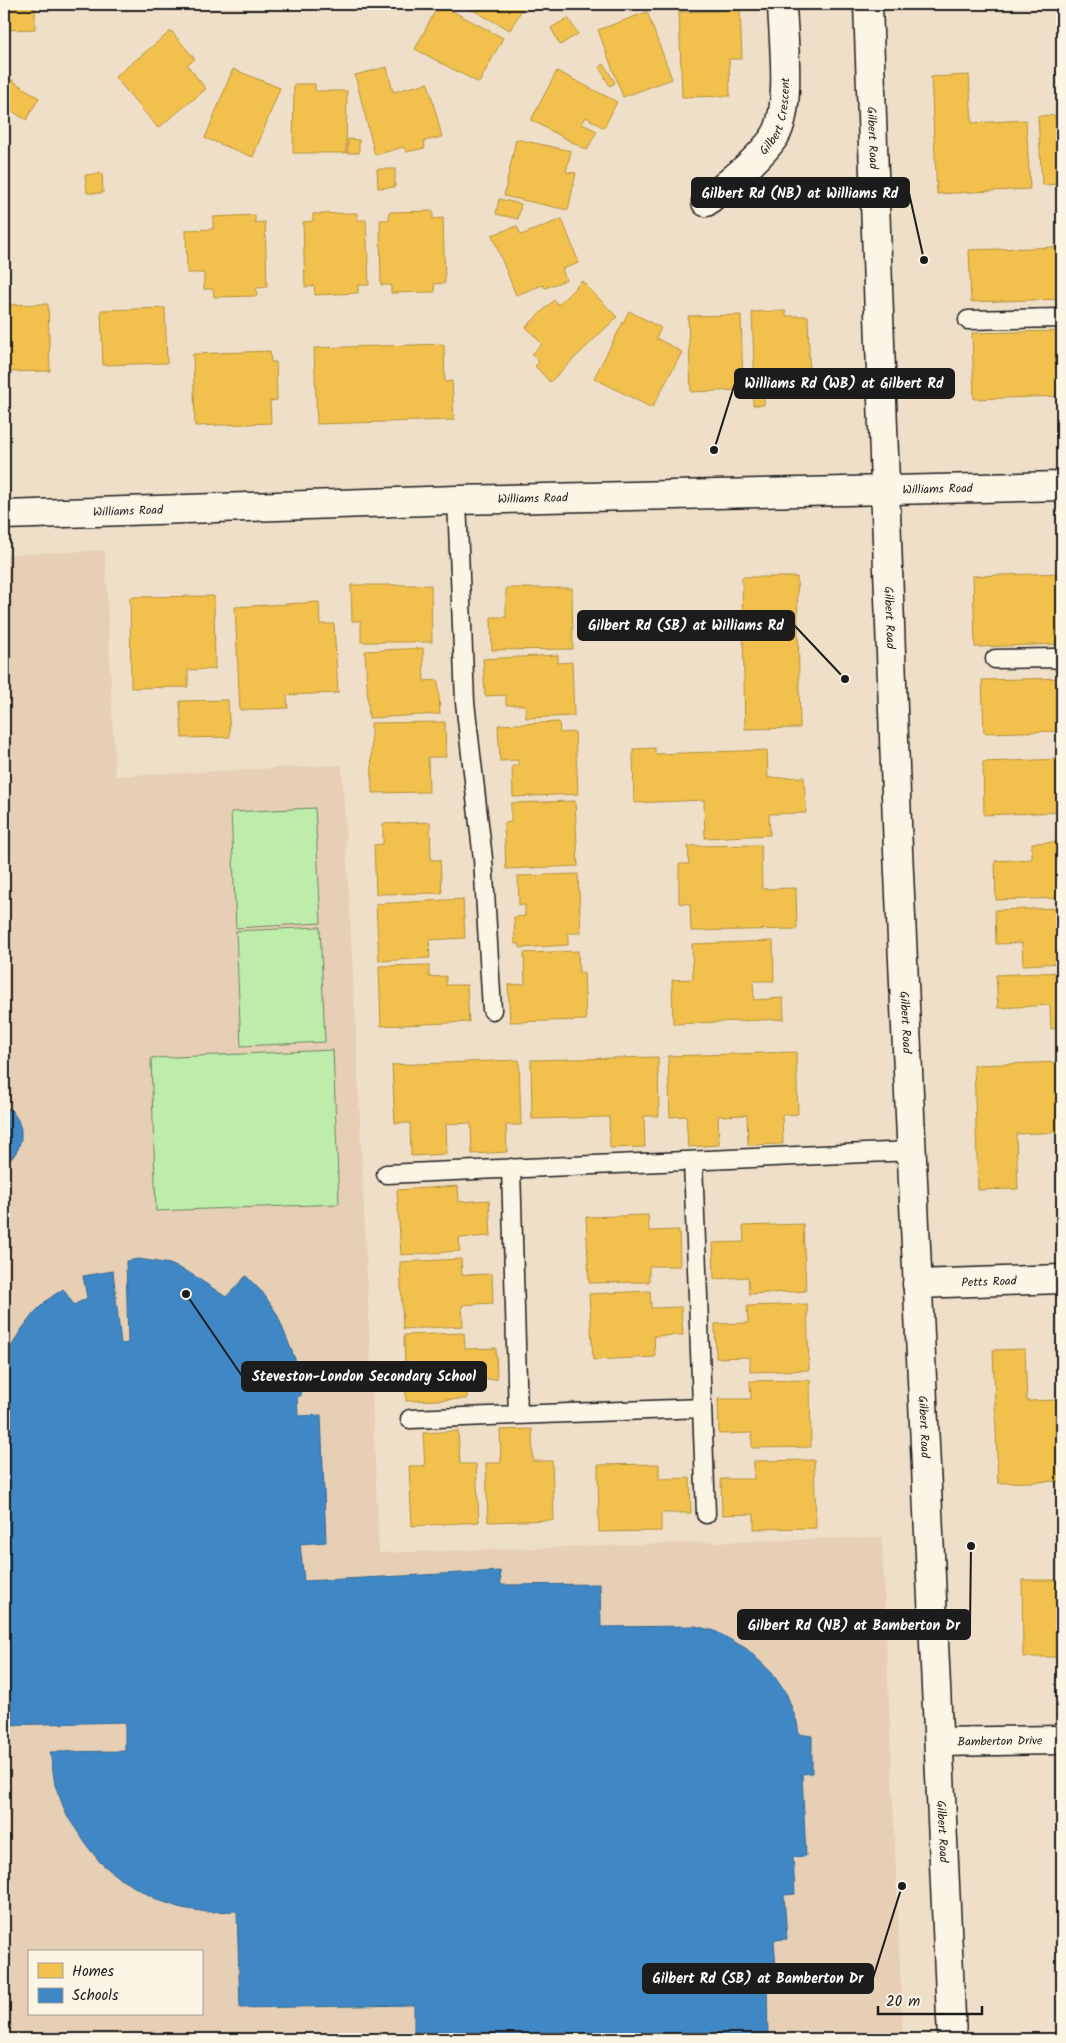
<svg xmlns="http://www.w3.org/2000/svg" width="1066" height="2043" font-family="Kalam,sans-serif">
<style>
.built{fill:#e6cfb4;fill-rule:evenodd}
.grass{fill:#beedab;stroke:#6d8464}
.homes{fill:#f2c14e;stroke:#b2903f}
.schools{fill:#3f88c5;stroke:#346892}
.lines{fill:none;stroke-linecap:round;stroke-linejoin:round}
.service-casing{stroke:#1c1c1c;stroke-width:21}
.minor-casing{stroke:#1c1c1c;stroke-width:31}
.tertiary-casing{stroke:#1c1c1c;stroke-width:31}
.secondary-casing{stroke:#1c1c1c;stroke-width:31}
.service{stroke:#fcf5e5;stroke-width:18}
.minor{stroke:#fcf5e5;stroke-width:28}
.tertiary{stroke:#fcf5e5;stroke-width:28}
.secondary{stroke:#fcf5e5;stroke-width:28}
.labels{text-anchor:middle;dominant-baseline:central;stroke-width:5;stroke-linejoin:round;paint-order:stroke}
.street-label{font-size:12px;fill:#1c1c1c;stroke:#fcf5e5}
.leader{fill:none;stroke:#1c1c1c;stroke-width:2}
.callout-dot{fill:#1c1c1c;stroke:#fcf5e5;stroke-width:2}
.callout{fill:#1c1c1c;stroke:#1c1c1c;stroke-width:2}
.callout-label{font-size:14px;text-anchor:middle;font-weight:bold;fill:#fff}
</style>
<rect width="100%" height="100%" fill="#efdfc8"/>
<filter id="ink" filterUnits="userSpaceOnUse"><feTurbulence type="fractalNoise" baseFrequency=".02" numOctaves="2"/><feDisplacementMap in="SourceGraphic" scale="10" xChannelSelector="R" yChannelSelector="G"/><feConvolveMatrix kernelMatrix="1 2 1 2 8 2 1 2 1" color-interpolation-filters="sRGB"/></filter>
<g filter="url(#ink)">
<path class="built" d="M105,550L115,776L342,765L357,1051L379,1553L882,1537L903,2039H4V555ZM29,1952H201V2014H29Z"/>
<path class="grass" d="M315,808L321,923L236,928L231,812Z
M320,927L325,1042L241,1046L236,931Z
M333,1050L339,1204L156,1211L151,1058Z"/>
<path class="homes" d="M4,4H35V29L4,30Z
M439,4L503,38L479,83L415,49Z
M461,4H525L510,30Z
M740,10L742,59H729L730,96L682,97L679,12Z
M647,12L672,79L623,97L598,30Z
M568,18L578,34L560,45L551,28Z
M171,31L195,59L187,65L206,89L158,128L115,77Z
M604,64L615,83L610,86L599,67Z
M387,67L393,92L428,83L442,137L424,141L425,148L406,152L404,147L375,155L355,75Z
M233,69L280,88L253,157L205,138Z
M557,71L617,102L604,128L586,117L582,124L597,131L587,150L531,120Z
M4,75L39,98L26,120L12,111L4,124Z
M969,75L972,123L1026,120L1030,189L937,194L931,77Z
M294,84H315V91H347L346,153H293Z
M1062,115V184L1042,185L1038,116Z
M348,139L359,140V153H347Z
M516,139L571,151L566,172L576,173L568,210L504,196Z
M377,169H395V187L378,188Z
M102,173L103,193H87L85,175Z
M499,199L521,204L518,219L496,214Z
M433,211V219L443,218L445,283L434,284L435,292L391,293V285H381L380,220H389V212Z
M357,213V220H366L369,285H358V293L315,295L314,286L305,287L303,222L313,221V214Z
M255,215V223L265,222L267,287L256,288L257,296L214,297L213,289H204V273H187L186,230L213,229V217Z
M562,219L579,263L562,269L566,280L545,288L543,285L516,295L492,235L517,226L521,235Z
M1062,247V299L971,302L969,250Z
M582,281L617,317L550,382L535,366L539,362L532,354L542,344L526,327L554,300L558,305Z
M48,304L50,371L4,372V305Z
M165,308L167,363L103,365L101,310Z
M629,311L661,328L656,338L682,352L652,408L594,378Z
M786,311V316H808L810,387L755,389L752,312Z
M741,315L743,390L691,392L688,316Z
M1062,331V396L974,399L972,333Z
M444,344L445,382L452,381L454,420L317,424L314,348Z
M270,351L271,362H276L277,400L270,401L271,423L195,426L193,354Z
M753,391H764V405H753Z
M1062,573V644L975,647L973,576Z
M742,577H797L800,728L745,729Z
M351,585H431L432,642H361V621H352Z
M506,588H572L573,649L492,650L491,617H506Z
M214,596L215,669L188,670V687L131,688L130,597Z
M319,602L320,624H334L338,693L287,695L288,708L240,710L235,607Z
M423,648L424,681L438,680L440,714L369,718L365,651Z
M558,655V663L572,662L574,716L526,718L525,705H506V695L485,696L483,659Z
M1062,678V731L984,733L982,680Z
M228,700L230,737L182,738L180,701Z
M445,722L446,757H428L429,792L372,793L371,723Z
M559,722L560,733L575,732L578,794L513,797L512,766H518V760L500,761L498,725Z
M655,748V754L767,750L768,778L804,777L806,813L769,814L770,835L705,838L704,800L634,803L633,749Z
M1062,759V812L984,815L983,762Z
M575,801L578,866L506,869L504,823L511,822V803Z
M430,822L431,860H440L442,893L376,894L374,845L383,844V824Z
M1062,842V898L996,900L995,861L1032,859V843Z
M761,845L762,889L796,888L797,929L691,931L690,904L679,903V864H689L688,846Z
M578,874L581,933H568V945L520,948V944H515L514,917L525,916V905H519L518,876Z
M463,899L465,938L429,940L430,958L379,961L376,904Z
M1062,908V963L1023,965L1022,943L996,944L995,910Z
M773,941L774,981H753L754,1000L783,998L784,1019L673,1024L672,980L693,979L692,944Z
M578,951L579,973L584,972L586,1020L510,1022L508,985L525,984L524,953Z
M429,965V977L446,976V985H467L469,1022L381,1026L379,966Z
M1062,972V1028L1051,1029L1050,1005L998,1008L996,975Z
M796,1052L798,1114L782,1115L783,1144L748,1145L747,1115L718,1116L719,1145L688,1147L686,1116L670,1117L668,1056Z
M658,1057L659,1116H644L645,1147L610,1148L609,1117L532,1119L531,1060Z
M519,1060L521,1125H506L507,1152L472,1154L471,1123L446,1124L447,1154L411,1156L410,1123H395L392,1065Z
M1062,1062V1132L1016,1134L1018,1189L978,1190L974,1065Z
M458,1186L459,1202L489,1200L491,1236L459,1238L460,1251L401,1255L397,1190Z
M648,1215L649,1231L679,1230L680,1266H649V1282L589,1283L586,1217Z
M803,1224L806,1291L749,1294L748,1277L714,1279L713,1243L744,1242L743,1226Z
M461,1259L462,1275L492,1274L493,1303L462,1305L463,1326L403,1329L400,1262Z
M650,1291L651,1308L681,1307L683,1335L654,1336L655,1357L593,1360L589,1294Z
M807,1304L809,1370L750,1372V1357L716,1358L715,1324L748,1323L747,1306Z
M464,1333L465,1349L496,1348L497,1379L467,1380V1399L406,1401L404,1335Z
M1025,1349L1027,1401L1062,1400V1481L998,1483L993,1350Z
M810,1380L811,1447L752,1448V1433L719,1434L718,1399H751L750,1381Z
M532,1429L533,1461H552L554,1520L488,1522L486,1463H501L500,1430Z
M458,1431L460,1464H476L479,1522L412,1526L409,1466H425L423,1433Z
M814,1460L816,1528L754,1529V1514L722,1515L721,1479H754V1461Z
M659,1464V1479L690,1478L691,1513H661V1531L599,1532L598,1465Z
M1022,1580H1062V1657H1023Z"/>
<path class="schools" d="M4,1106L12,1111L18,1120L21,1129V1139L18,1149L13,1157L4,1164Z
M139,1259L170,1264L188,1272L226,1297L246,1276L263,1293L277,1314L295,1359L300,1384L301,1396H297L298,1416L321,1415L326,1542L300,1544L304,1581L500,1571L501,1585L600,1584L601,1627L695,1626L715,1631L747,1649L772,1673L787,1695L797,1722L799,1734L812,1736V1773L802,1774L806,1856L793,1857L795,1894L784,1895L787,1939L774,1940L777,1985H767L768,2036L683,2037V2033L414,2039V2005L240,2008L237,1911L207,1912L181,1908L158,1900L120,1879L100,1862L88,1847L67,1816L55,1785L50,1752L125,1751V1722L4,1725V1373L8,1353L19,1333L33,1314L47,1300L63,1289L74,1305L87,1298L83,1276L113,1271L121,1344L128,1343L126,1261Z"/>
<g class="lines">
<g class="service-casing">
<path id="service" d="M968,320L1062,318
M457,500L465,702L483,859L492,1010
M995,659L1054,658L1062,661
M693,1161L706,1514
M511,1168L518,1415
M386,1174L912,1151
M410,1419L702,1408"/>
</g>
<g class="minor-casing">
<g id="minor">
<path id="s1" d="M706,202C728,183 759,160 775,136C792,109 783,37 782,4"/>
<path id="s2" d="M917,1284L1062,1279"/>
<path id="s3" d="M939,1742L1062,1740"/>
</g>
</g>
<g class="tertiary-casing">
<g id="tertiary">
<path id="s4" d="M4,515L457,500L1062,486"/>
</g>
</g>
<g class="secondary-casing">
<g id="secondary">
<path id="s5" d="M868,4L898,851L952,2039"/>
</g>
</g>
<use href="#service" class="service"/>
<use href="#minor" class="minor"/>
<use href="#tertiary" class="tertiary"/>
<use href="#secondary" class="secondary"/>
</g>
</g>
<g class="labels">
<g class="street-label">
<text stroke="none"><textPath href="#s1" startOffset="115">Gilbert Crescent</textPath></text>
<text stroke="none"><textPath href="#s5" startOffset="134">Gilbert Road</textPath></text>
<text stroke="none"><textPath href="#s4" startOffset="934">Williams Road</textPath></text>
<text stroke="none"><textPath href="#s4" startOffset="529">Williams Road</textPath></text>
<text stroke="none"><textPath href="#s4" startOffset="124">Williams Road</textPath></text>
<text stroke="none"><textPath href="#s5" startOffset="614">Gilbert Road</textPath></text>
<text stroke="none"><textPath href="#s5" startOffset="1019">Gilbert Road</textPath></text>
<text stroke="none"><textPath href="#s2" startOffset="72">Petts Road</textPath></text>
<text stroke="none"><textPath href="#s5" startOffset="1424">Gilbert Road</textPath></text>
<text stroke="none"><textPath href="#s3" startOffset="61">Bamberton Drive</textPath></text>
<text stroke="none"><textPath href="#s5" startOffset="1829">Gilbert Road</textPath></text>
</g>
</g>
<path class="leader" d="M924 260L909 193M714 450L735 383M845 679L794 625M186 1294L242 1376M971 1546L970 1625M902 1886L873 1978"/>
<g class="callout-dot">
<circle cx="924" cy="260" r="5"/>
<circle cx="714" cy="450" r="5"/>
<circle cx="845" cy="679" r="5"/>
<circle cx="186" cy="1294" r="5"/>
<circle cx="971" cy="1546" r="5"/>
<circle cx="902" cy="1886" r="5"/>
</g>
<g class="callout">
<rect x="692" y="178" width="217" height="29" rx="5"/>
<rect x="735" y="369" width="219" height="29" rx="5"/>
<rect x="578" y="611" width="216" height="29" rx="5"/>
<rect x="242" y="1362" width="244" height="29" rx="5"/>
<rect x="738" y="1610" width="232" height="29" rx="5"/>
<rect x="643" y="1964" width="230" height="29" rx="5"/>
</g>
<g class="callout-label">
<text x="800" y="198">Gilbert Rd (NB) at Williams Rd</text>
<text x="844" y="388">Williams Rd (WB) at Gilbert Rd</text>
<text x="686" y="630">Gilbert Rd (SB) at Williams Rd</text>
<text x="364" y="1381">Steveston-London Secondary School</text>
<text x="854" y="1630">Gilbert Rd (NB) at Bamberton Dr</text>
<text x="758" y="1983">Gilbert Rd (SB) at Bamberton Dr</text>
</g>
<rect width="1066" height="2043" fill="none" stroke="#fcf5e5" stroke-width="20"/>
<rect x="10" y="10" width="1046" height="2023" fill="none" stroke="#1c1c1c" stroke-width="2" filter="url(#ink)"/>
<rect x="28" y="1950" width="175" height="65" fill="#fcf5e5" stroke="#a29e95"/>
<rect x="38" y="1963" width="25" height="15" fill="#f2c14e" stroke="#a29e95"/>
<text x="72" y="1976" font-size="15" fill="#1c1c1c">Homes</text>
<rect x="38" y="1988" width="25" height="15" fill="#3f88c5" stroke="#a29e95"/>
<text x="72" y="2000" font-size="15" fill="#1c1c1c">Schools</text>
<path d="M878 2006v8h104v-8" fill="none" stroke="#1c1c1c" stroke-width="2.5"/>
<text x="886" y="2006" font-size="15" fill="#1c1c1c" stroke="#fcf5e5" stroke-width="4" paint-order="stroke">20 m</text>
</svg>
